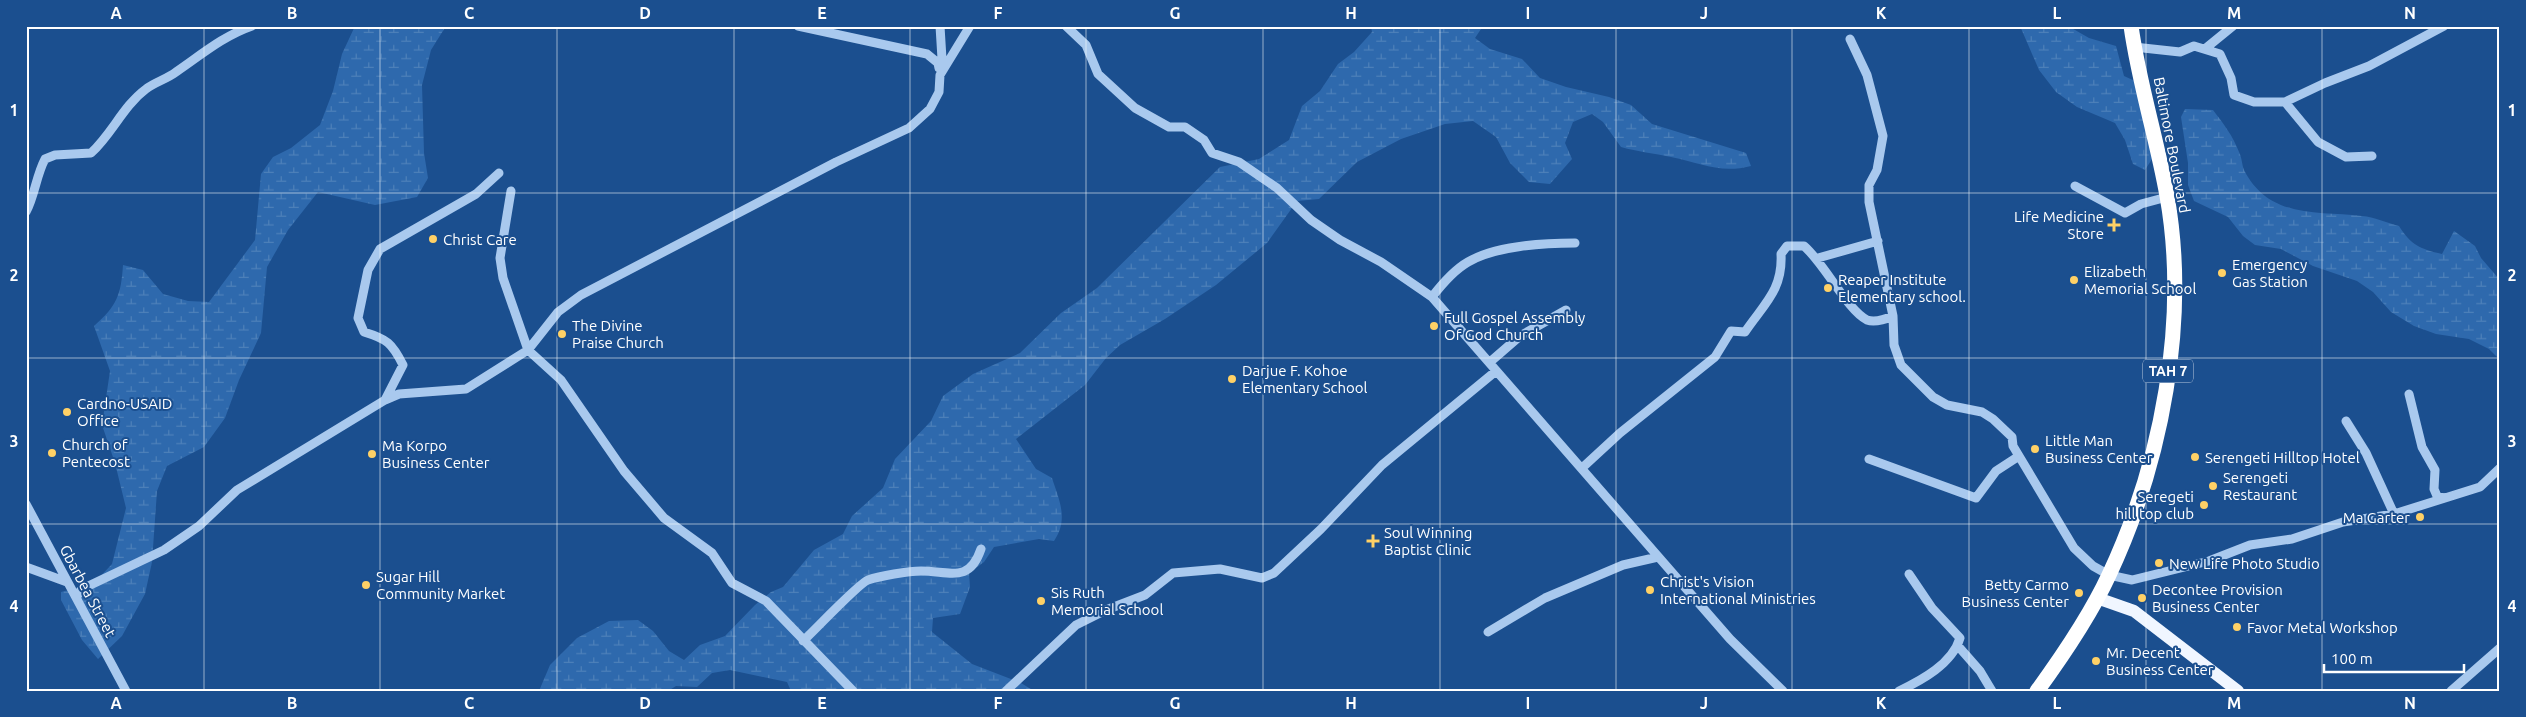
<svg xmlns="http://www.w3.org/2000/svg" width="2526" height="717" font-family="Ubuntu,sans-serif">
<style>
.wetland{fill:url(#wetland-marsh)}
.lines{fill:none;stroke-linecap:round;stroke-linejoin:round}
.minor{stroke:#a9c9ee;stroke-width:9}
.major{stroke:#f0f6ff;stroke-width:12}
.highway{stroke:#fff;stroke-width:15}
.grid{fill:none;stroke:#fff;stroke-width:1;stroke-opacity:0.55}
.poi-dot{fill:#ffd166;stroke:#1b4f8f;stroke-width:2}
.labels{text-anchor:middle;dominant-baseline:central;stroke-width:4;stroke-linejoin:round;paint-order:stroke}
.shield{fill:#1b4f8f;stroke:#bbcadd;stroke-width:1}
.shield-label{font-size:14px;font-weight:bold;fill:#fff}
.street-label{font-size:15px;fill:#fff;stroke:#1b4f8f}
.poi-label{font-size:15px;fill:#fff;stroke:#1b4f8f;text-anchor:start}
.neatline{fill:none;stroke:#fff;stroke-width:2}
.grid-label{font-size:16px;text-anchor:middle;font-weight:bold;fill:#fff}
</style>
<defs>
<pattern id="wetland-marsh" width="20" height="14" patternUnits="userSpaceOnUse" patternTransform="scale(1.25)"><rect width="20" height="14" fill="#2e69ad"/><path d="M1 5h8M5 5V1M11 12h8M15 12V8" fill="none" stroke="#4d80b9"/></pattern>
</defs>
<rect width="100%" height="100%" fill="#1b4f8f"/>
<path class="wetland" d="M355,26H446L431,50L422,85L424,153L428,178L417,197L375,205L318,192L288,230L267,267L261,333L239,380L225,418L204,447L167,466L157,491L152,562L145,594L122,636L98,659L82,640L61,600V592L94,583L112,564L126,508L115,463L102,425L110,371L94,326C117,306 121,295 123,265L143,270L163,294L188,301L209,302L255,240L261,174L273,157L291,148L320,125L333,91L342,54Z
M1371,26H1483L1475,38L1490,49L1522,59L1540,78L1566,87L1609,97L1631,105L1652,124L1746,153L1751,166C1720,174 1701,163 1671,157C1654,153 1638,152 1621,147L1603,122L1592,114L1573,122L1565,143L1572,159L1550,184L1529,182L1510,163L1496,137L1473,121L1445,124L1401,139L1357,162L1319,199L1297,201L1267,243L1216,285L1165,319L1120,345L1106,358L1085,385L1016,439L1036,469L1052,478C1059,500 1069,519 1054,541L1039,539L994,547L984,562L969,573L970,587L960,614L933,618L932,632L972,664L1021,683L1034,691H791L787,682L730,670L712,673L697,687L676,686L668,691H539L550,665L577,638L609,621L638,620L653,631L669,651L684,660L700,645L725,636L755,605L771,592L783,587L814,550L843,534L852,516L883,488L895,459L931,421L943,396L973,374L1020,353L1061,313L1097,288L1220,167L1259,159L1289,140L1302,106L1320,91L1338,64L1354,52L1372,32Z
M2020,26H2068L2089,38L2116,46L2124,76L2148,87L2159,148L2145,170L2133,164L2125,140L2115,123L2077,107L2056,92L2039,70Z
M2185,109L2213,110C2223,123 2233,136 2239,152C2242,158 2242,165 2244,170C2269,219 2317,211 2362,216C2374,217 2387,223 2399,226C2411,245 2420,249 2442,254L2454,231L2475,246L2481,258L2500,280V360L2489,349L2469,339L2436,334L2414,326L2391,312L2373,292L2357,281L2313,266L2281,249L2255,245L2243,236L2228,217L2194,201L2188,185V163L2181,117Z"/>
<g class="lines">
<path class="minor" d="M798,26L927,54L938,63
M1066,26L1086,45L1098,74L1135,108L1169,127H1185L1204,140L1212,153L1239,162L1277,188L1311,220L1340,240L1381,262L1432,297L1730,639L1783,691
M1850,39L1867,75L1883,136L1877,170L1869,185V202L1893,316L1894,345L1901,365L1933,397L1947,405L1982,412L1993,419L2012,437L2013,446L2019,456
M2134,47L2180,52L2194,46L2220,54L2231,78L2234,95L2254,102H2285L2325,83L2369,66L2444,26
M2206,48L2233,26
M939,68L938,63L942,59L940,26
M2285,102L2318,142L2346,157L2372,156
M2075,186L2125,213L2141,204L2167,197
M511,191L500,258L503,278L528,350L561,380L624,471L664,518L712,553L732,583L766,601L853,691
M26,212C35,195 36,176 45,159L55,155L91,153C112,134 123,106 146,89C155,82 167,79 176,72C201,55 223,36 252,26
M1818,258L1878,241
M1432,297C1442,284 1454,270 1468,262C1495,246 1544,243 1575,243
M1490,362L1520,336L1566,310
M2409,394L2422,447L2435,470L2434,489L2437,496L2445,498
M385,400L403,365C392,343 387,339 364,332L358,318L368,270L380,249L476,194L499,173
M2346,421L2366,453L2394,514
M1869,459L1976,498L1996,471L2019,456L2074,548L2093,566L2109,575L2132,580L2209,561L2250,545L2292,539L2343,522L2394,514L2480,487L2500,468
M1582,468L1620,433L1715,357L1731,331L1745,332C1764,304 1783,290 1781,254L1787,246H1804C1825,264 1847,310 1867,320C1875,323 1886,319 1893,316
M26,504L126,691
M26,567L67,582
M76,597L82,589L164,550L199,526L237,490L385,400L399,394L466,389L528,350L558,312L581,295L836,162L909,128L930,109L939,92L940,75L970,26
M1488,632L1545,598L1623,565L1658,557
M803,641C814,631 859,583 868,580C880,576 908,571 921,571C949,571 969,584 981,549
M1958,646L1980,671L1992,691
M1006,691L1076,625L1106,610L1145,595L1173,573L1220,569L1262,578L1274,573L1321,529L1382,465L1496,371
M1899,691C1922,680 1952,664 1960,638L1932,608L1909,574
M2451,691L2500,648"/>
<path class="major" d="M2097,598L2134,611L2238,691"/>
<path class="highway" d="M2037,691C2064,654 2090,616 2109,575C2162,462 2189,320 2167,196C2157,139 2139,84 2131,26"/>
</g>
<path class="grid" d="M204,26V691M380,26V691M557,26V691M734,26V691M910,26V691M1086,26V691M1263,26V691M1440,26V691M1616,26V691M1792,26V691M1969,26V691M2146,26V691M2322,26V691M26,193H2500M26,358H2500M26,524H2500"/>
<g class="poi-dot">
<path d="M2111.5 217.5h5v5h5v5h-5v5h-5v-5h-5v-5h5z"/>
<circle cx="433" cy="239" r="5"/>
<circle cx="2222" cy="273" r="5"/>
<circle cx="2074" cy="280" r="5"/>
<circle cx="1828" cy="288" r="5"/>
<circle cx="1434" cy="326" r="5"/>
<circle cx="562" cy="334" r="5"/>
<circle cx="1232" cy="379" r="5"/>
<circle cx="67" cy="412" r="5"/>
<circle cx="2035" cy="449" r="5"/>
<circle cx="52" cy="453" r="5"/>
<circle cx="372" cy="454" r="5"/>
<circle cx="2195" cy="457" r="5"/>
<circle cx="2213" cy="486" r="5"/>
<circle cx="2204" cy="505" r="5"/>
<circle cx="2420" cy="517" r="5"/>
<path d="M1370.5 533.5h5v5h5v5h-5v5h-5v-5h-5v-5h5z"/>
<circle cx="2159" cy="563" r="5"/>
<circle cx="366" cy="585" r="5"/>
<circle cx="1650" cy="590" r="5"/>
<circle cx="2079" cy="593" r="5"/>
<circle cx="2142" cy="598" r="5"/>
<circle cx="1041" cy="601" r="5"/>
<circle cx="2237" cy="627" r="5"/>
<circle cx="2096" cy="661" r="5"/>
</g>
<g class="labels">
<rect class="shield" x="2143" y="359.5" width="50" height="23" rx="4"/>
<g class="shield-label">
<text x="2168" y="371">TAH 7</text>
</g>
<g class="street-label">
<text transform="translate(2172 145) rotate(79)">Baltimore Boulevard</text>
<text transform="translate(88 591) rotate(62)">Gbarbea Street</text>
</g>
<g class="poi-label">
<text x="2104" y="216" text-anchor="end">Life Medicine<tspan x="2104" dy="17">Store</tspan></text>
<text x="443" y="239">Christ Care</text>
<text x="2232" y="264">Emergency<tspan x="2232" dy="17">Gas Station</tspan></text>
<text x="2084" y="271">Elizabeth<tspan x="2084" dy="17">Memorial School</tspan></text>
<text x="1838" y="279">Reaper Institute<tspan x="1838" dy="17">Elementary school.</tspan></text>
<text x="1444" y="317">Full Gospel Assembly<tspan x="1444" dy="17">Of God Church</tspan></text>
<text x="572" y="325">The Divine<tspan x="572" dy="17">Praise Church</tspan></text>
<text x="1242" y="370">Darjue F. Kohoe<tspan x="1242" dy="17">Elementary School</tspan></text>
<text x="77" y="403">Cardno-USAID<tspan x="77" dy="17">Office</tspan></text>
<text x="2045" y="440">Little Man<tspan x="2045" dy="17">Business Center</tspan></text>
<text x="62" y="444">Church of<tspan x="62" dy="17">Pentecost</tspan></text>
<text x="382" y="445">Ma Korpo<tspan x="382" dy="17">Business Center</tspan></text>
<text x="2205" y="457">Serengeti Hilltop Hotel</text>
<text x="2223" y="477">Serengeti<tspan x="2223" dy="17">Restaurant</tspan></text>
<text x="2194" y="496" text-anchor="end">Seregeti<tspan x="2194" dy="17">hill top club</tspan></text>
<text x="2410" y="517" text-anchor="end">Ma Garter</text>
<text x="1384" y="532">Soul Winning<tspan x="1384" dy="17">Baptist Clinic</tspan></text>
<text x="2169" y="563">New Life Photo Studio</text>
<text x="376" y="576">Sugar Hill<tspan x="376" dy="17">Community Market</tspan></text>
<text x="1660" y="581">Christ's Vision<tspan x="1660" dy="17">International Ministries</tspan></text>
<text x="2069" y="584" text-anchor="end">Betty Carmo<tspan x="2069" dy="17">Business Center</tspan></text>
<text x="2152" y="589">Decontee Provision<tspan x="2152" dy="17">Business Center</tspan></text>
<text x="1051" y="592">Sis Ruth<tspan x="1051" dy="17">Memorial School</tspan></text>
<text x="2247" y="627">Favor Metal Workshop</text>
<text x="2106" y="652">Mr. Decent<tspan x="2106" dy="17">Business Center</tspan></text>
</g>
</g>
<rect width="2526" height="717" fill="none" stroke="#1b4f8f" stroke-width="55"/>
<path d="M2324 664v8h140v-8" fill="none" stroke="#ffffff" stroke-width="2.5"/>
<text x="2331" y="664" font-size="15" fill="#ffffff" stroke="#1b4f8f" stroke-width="4" paint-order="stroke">100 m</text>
<rect x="28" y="28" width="2470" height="662" class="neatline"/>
<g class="grid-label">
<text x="116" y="19">A</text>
<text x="292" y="19">B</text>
<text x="469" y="19">C</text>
<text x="645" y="19">D</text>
<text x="822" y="19">E</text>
<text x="998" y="19">F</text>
<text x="1175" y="19">G</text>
<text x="1351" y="19">H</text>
<text x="1528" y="19">I</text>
<text x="1704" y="19">J</text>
<text x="1881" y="19">K</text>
<text x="2057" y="19">L</text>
<text x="2234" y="19">M</text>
<text x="2410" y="19">N</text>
<text x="14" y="116">1</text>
<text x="2512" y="116">1</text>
<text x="14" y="281">2</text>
<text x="2512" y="281">2</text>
<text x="14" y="447">3</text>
<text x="2512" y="447">3</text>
<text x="14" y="612">4</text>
<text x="2512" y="612">4</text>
<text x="116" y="709">A</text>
<text x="292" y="709">B</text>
<text x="469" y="709">C</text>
<text x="645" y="709">D</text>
<text x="822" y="709">E</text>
<text x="998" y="709">F</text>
<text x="1175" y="709">G</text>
<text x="1351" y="709">H</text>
<text x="1528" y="709">I</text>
<text x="1704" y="709">J</text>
<text x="1881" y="709">K</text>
<text x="2057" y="709">L</text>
<text x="2234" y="709">M</text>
<text x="2410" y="709">N</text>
</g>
</svg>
